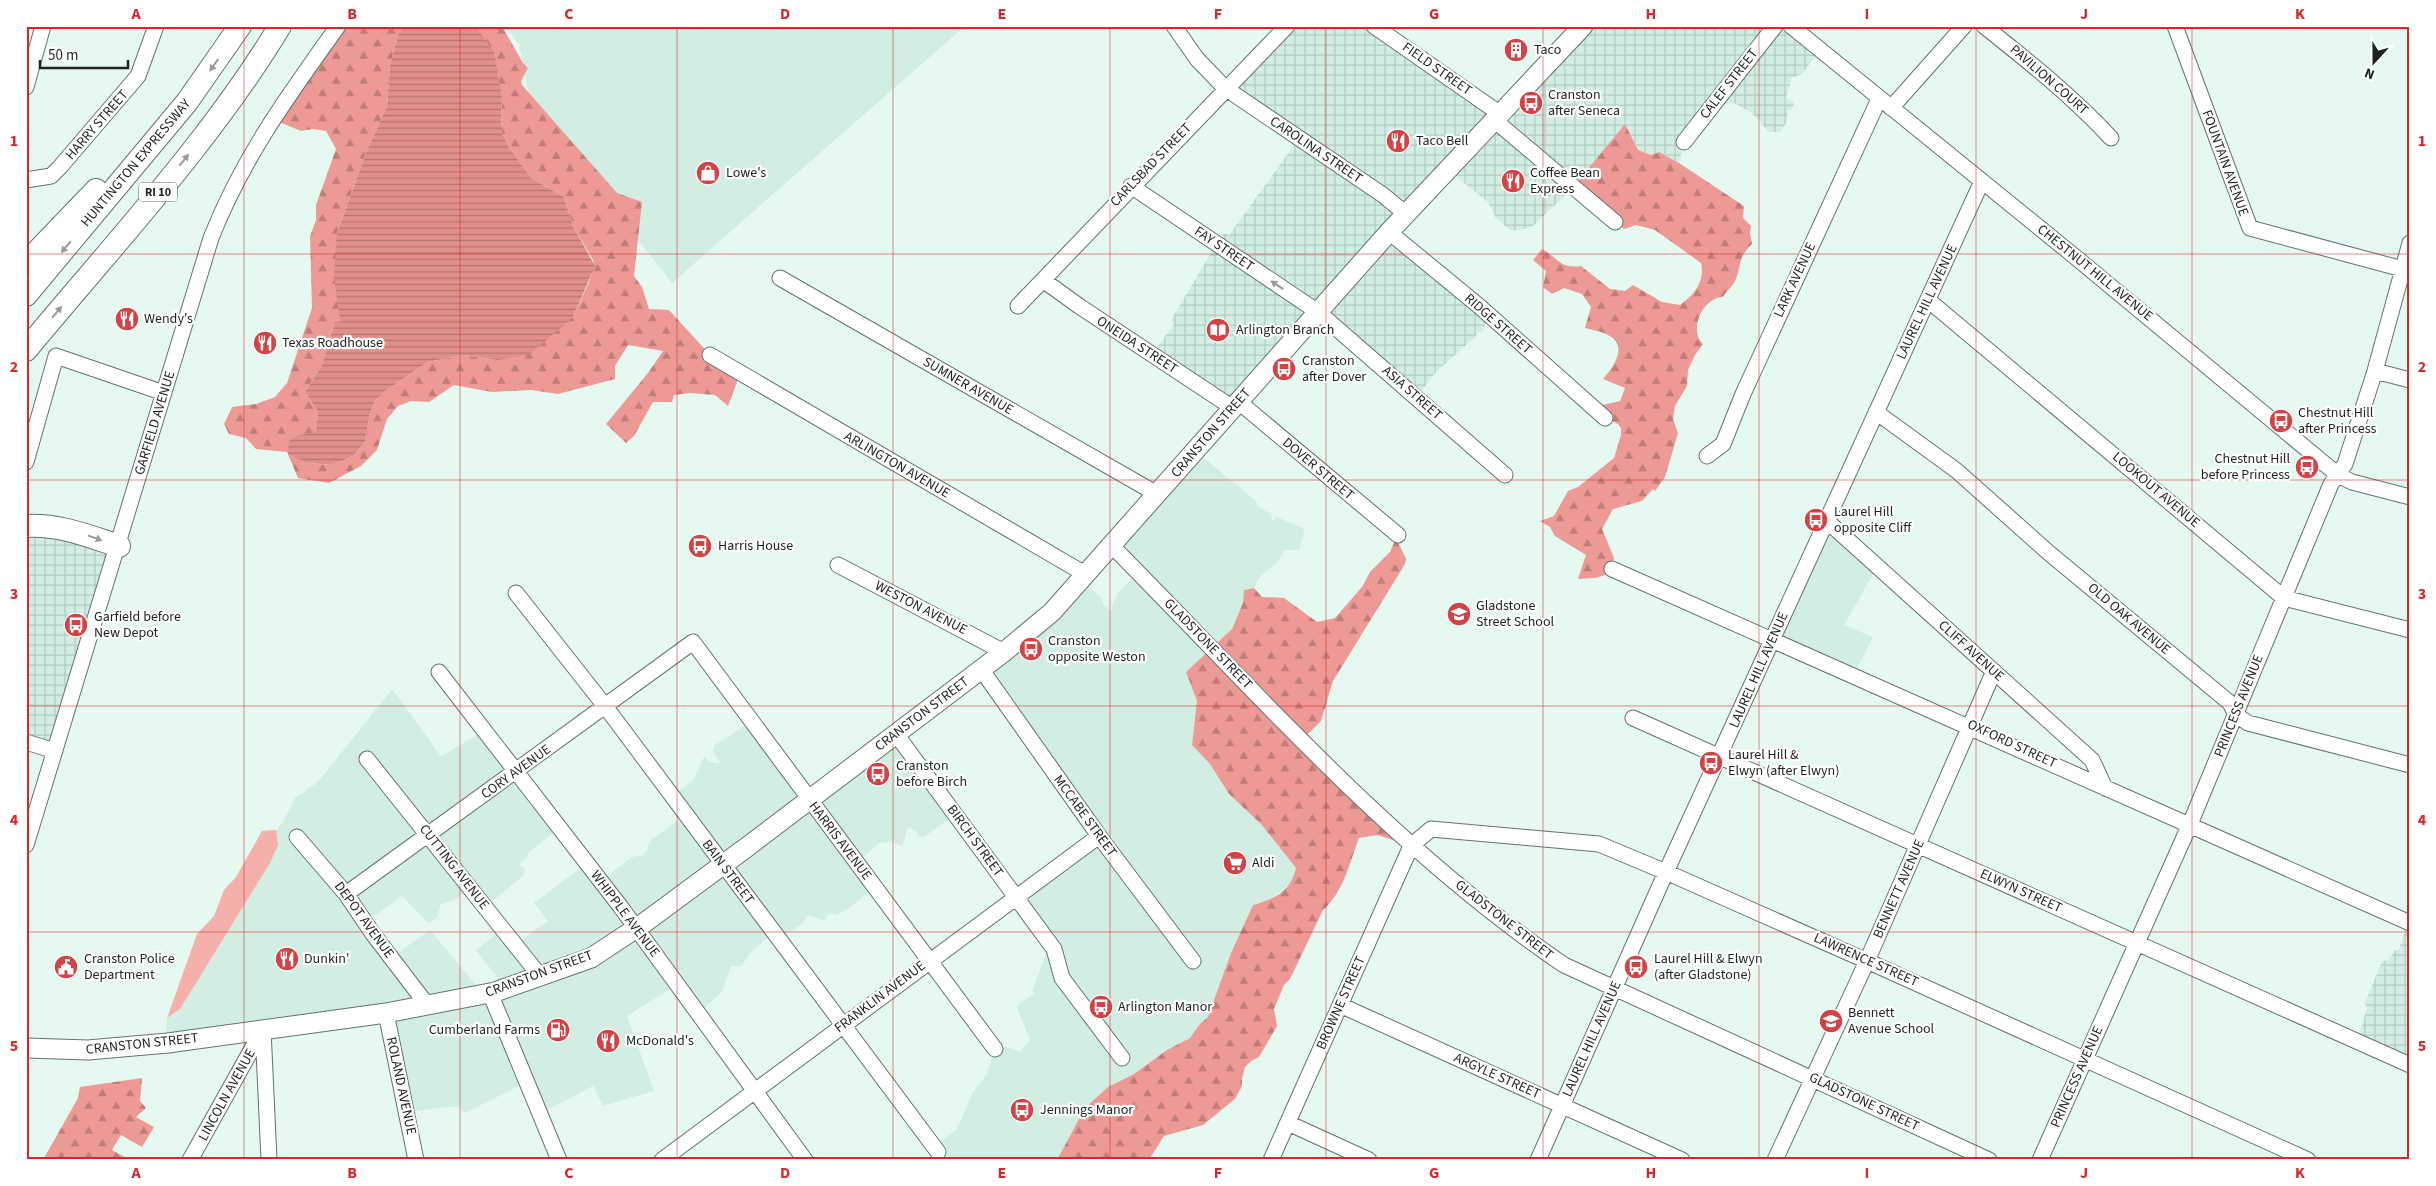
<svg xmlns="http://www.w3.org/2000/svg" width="2436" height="1186" font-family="'Source Sans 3',sans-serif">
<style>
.built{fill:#d2eee3}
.industrial{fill:url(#industrial-grid)}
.green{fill:#f5b0ab}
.forest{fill:url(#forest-firs)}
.water{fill:url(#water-rules)}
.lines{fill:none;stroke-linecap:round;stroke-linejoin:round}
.minor-casing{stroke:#63736d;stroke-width:17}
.major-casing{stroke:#63736d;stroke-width:21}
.highway-casing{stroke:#63736d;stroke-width:24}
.minor{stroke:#fff;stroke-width:15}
.major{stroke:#fff;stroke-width:19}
.highway{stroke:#fff;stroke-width:22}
.oneway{fill:#999c9b}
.grid{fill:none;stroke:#d62828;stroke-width:1;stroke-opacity:0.55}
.labels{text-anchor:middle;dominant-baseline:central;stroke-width:4.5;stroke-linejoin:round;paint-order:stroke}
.shield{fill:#fff;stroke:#606563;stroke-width:1}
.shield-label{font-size:12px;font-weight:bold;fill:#1c2320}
.poi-label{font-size:14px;fill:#1c2320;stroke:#fff;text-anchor:start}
.street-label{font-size:14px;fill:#1c2320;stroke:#fff}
.neatline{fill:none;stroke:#d62828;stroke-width:2}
.grid-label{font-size:16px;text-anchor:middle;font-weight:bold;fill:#d62828}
</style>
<defs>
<pattern id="industrial-grid" width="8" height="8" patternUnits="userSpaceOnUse" patternTransform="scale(1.25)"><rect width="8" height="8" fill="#d2eee3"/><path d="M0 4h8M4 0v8" fill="none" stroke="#b4ccc2"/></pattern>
<pattern id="forest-firs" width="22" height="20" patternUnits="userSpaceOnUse" patternTransform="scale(1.25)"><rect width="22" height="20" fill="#ed9995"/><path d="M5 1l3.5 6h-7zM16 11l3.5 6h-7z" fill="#bf7c79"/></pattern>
<pattern id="water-rules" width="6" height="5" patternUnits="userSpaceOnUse" patternTransform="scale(1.25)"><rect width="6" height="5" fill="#e18f8a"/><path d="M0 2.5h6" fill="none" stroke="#b67470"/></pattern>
</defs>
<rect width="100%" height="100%" fill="#e6f9f1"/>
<path class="built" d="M504,26H965L672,283L531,106L519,44Z
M1198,453L1256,501L1259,507L1271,514L1272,521L1277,517L1305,529L1299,550H1284L1278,562L1260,577L1254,588L1244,590L1243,603L1232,629L1186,672L1197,701L1192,745L1210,764L1229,794L1261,824L1296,868L1293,882L1269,900L1253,905L1231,953L1209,1017L1199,1025L1190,1038L1167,1050L1134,1074L1108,1087L1085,1108L1057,1160H945L935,1149V1145L957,1129L973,1092L987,1074L994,1051L991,1043L1020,1051L1030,1040L1017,1008L1020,1003L1034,994L1033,989L1049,945L1015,899L1098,831L980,672L1082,581L1102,598L1104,606L1113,611L1112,606L1118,593L1136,574L1114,551Z
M1827,524L1878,566L1844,625L1873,637L1855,673L1785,642L1778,629Z
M392,689L441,756L487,729L560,827L527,854L530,859L527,857L518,864L525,869L523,876L489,904L470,888L454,900L441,904L437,918L428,923L402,896L365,923L391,958L430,930L485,996L506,989L476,950L504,928L516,943L548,921L534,903L586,864L601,881L632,857L644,855L651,840L683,817L672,797L693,780L704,757L710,762L720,763L713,751L714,746L750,722L806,799L892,736L953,816L924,837H919L917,832L908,827L902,846L891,842L879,843L858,862L873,889L849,908L837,915L829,913L825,921L807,915L803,923L780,938L771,935L752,951L741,967L731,966L722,992L700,1012L677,985L627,1016L654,1091L603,1106L593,1086L541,1113L525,1083L465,1113L458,1106L406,1112L386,1015L165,1042L167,1018L180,1009L270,863L277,845L276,830L283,822L295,798L318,782Z"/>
<path class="industrial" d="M1281,26H1385L1502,107L1582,26H1788L1818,52L1802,74L1792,78L1786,97L1794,103L1791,111L1788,110L1786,123L1780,132H1769L1752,113L1734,103L1708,107L1686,132L1679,163L1659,152L1651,155L1638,150L1625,125L1575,186L1532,227L1511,231L1496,218L1488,202L1449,171L1391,231L1488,316L1482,333L1476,331L1478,333L1474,338L1435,373L1417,397L1321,316L1223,408L1150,357L1174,324L1171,320L1217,243L1222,242L1223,233L1229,235L1300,137L1224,84Z
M26,521L112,549L55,744L26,736Z
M2408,923L2410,924V1066L2357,1040L2367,1009L2365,1003L2382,961L2389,960L2394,951L2399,949Z"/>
<path class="green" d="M276,830L278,845L270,863L180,1009L167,1018L197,934L214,916L224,890L236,877L262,831Z"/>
<path class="forest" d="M333,26H404L399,32L390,65L387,106L367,150L337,233L340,323L335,322L321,367L305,392L318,412L316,433L299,435L308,463L332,465L353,456L365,442L370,413L375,401L384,392L428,362L463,355L497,360L573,317L589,282L594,266L593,260L573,226L564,197L531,178L509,147L501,130L502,99L477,29L471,26L503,28L523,63L528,68L521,81L522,85L617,193L642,202L634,276L642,287L649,309L669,310L712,357L740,374L728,406L715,395L690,393L674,395L672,402H653L634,436L626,443L606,424L648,373L663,351L628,345L615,366V379L558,394L531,390L492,392L454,385L429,402L411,401L398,406L387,419L377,450L361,466L329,483L298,478L287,452L256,449L246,438L229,434L224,424L232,407L256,404L275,397L287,383L312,308L310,236L316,220V205L336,149L326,131L313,129L301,131L279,122Z
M1625,124L1638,150L1651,155L1659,152L1679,163L1744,206L1743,218L1751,226L1750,233L1752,244C1736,260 1743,263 1735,281C1733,286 1726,291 1723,297C1703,297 1688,330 1703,344L1695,355L1688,370L1687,386L1675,406L1673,419L1678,433L1665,477L1655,491L1653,489L1642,501L1613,509L1602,529L1614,558L1609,574L1595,578L1578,579L1586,555L1555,536L1550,527L1540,521L1554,516L1568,491L1578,487L1614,458L1621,435V428L1618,424L1596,413L1598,406L1620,401L1625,388L1603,379C1606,375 1610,371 1613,366C1629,338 1607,333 1585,328L1591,307L1582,294L1564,288L1552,294L1543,287L1546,271L1533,260L1542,249C1559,258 1559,269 1581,266L1610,289L1625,291L1633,285L1662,302L1680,305C1695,294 1705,282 1701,263L1655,230L1636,225L1624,229L1574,186Z
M1396,538L1406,559L1405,564L1333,681L1321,721L1302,740L1406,844L1377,835L1359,838C1350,862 1343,893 1323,910L1290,979L1284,985L1274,1009L1277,1026L1259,1057L1251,1061L1245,1067L1242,1079V1086L1235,1099L1203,1125L1164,1136L1149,1160H1057L1085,1108L1108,1087L1134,1074L1167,1050L1190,1038L1199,1025L1208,1017L1231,953L1253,905C1276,898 1290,892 1296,868L1261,824L1229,794L1210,764L1192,745L1197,701L1186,672L1232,629L1243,603L1244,590L1254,588L1262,597L1284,598L1317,622L1335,618L1362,587L1370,572L1390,552Z
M142,1078L140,1101L146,1108L136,1117L154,1127L142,1147L121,1135L112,1150L130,1160L108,1158L107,1160H43L78,1098L80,1087Z"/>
<path class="water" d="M404,26H471L477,29L494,51L502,99L501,130L509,147L531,178L564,197L573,226L595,266L573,317L530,354L497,360L463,355L428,362L384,392L375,401L370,413L365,442L353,456L332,465L308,463L288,454L289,441L299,435L316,432L318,412L305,392L321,367L335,322H340L334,277L337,233L367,150L387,106L390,65L399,32Z"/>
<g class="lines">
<g class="minor-casing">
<path id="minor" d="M1174,26L1197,59L1225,88L1383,195L1406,214
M1374,26L1499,113
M1791,26L2068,251L2338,475L2352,482L2410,497
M1984,26C2028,61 2072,96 2111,138
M2175,26L2250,228L2410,271
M26,87L43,26
M1891,108L1964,26
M1493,119L1615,222
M1684,142L1775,26
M26,180L51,176L60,167L138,76L156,26
M1131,186L1318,312L1505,475
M1389,232L1479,306L1605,418
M780,278L1157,494
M1043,280L1079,306L1233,408
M1928,300L2284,598L2410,630
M1018,306L1287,26
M710,355L1085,574
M2375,371L2410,380
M1239,402L1398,535
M1876,412L1957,471L2049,553L2230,703L2236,715L2248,723L2410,765
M1707,456L1723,444L1743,394L1879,99
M26,462L56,356L164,393
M1827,521L2092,760L2105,788
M1112,546C1256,691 1393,849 1564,965L1989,1160
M838,565L1004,652
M1612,569C1878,686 2144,803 2410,923
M516,593L605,706L938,1152
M981,669L1099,836L1193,961
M439,672L620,906L805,1160
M1633,718L2410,1065
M896,734L1054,949L1062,978L1122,1058
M26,742L55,751
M367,759L540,976
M297,837L346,894L373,934L428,1006
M26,845L211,238C243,157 288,96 338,26
M346,894L693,642L995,1049
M490,993L559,1160
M1340,1005L1682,1160
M386,1013L416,1160
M263,1029L269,1160
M1288,1123L1369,1160
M190,1160L263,1029
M662,1160L1099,836
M1271,1160L1411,846L1431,829L1599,844L1666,872L1867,961L2308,1160
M1538,1160L1666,872L1982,181
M1775,1160L1867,961L1994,671
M2040,1160L2190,824L2331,484L2345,464L2375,371L2410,243"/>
</g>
<g class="major-casing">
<path id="major" d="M26,1048L88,1050L168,1043L386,1013L495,992L591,958L644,923L747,847L1004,652L1052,612L1389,232L1583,26"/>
</g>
<g class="highway-casing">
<path id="highway" d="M26,263L96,190
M26,295L187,102L240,26
M26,350C112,246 210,142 280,26
M26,526C59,524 88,536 119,546"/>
</g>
<use href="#minor" class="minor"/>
<use href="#major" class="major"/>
<use href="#highway" class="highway"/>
</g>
<defs><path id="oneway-solid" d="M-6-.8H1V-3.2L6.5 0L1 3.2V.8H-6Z" transform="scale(1.25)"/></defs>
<g class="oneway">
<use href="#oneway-solid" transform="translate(214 65) rotate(125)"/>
<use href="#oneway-solid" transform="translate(184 160) rotate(-51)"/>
<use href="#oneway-solid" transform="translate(66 247) rotate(130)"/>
<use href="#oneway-solid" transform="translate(1277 285) rotate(-147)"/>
<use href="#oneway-solid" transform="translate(57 312) rotate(-50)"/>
<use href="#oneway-solid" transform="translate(95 538) rotate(19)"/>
</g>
<path class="grid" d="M244,26V1160M460,26V1160M677,26V1160M893,26V1160M1110,26V1160M1326,26V1160M1543,26V1160M1759,26V1160M1976,26V1160M2192,26V1160M26,254H2410M26,480H2410M26,706H2410M26,932H2410"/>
<defs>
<g id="building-disc" transform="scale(1.25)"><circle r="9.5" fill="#d34346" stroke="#fff"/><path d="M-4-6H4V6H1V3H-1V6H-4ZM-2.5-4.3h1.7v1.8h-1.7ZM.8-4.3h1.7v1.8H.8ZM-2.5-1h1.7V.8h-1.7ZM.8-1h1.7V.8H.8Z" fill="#fff"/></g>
<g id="bus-disc" transform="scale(1.25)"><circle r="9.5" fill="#d34346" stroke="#fff"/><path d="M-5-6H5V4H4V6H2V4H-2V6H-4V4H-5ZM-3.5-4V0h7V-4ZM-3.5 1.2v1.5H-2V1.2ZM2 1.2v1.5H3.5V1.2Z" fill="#fff"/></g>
<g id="restaurant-disc" transform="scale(1.25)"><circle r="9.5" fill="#d34346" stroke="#fff"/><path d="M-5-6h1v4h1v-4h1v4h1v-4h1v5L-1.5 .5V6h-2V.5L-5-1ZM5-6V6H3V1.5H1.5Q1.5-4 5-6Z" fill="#fff"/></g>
<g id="shop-disc" transform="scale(1.25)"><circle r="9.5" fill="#d34346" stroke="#fff"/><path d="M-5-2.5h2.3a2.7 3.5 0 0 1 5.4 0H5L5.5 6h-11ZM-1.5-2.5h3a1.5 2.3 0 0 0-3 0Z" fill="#fff"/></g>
<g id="library-disc" transform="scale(1.25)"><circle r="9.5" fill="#d34346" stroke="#fff"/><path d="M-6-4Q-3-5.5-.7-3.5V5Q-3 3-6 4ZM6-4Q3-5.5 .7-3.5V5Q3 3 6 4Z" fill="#fff"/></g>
<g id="school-disc" transform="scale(1.25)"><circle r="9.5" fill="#d34346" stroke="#fff"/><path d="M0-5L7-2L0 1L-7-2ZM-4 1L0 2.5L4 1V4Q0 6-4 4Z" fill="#fff"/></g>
<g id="supermarket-disc" transform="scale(1.25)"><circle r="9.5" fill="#d34346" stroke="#fff"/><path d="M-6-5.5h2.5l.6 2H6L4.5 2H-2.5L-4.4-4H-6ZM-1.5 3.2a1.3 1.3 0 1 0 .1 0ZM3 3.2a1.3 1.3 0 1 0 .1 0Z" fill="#fff"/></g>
<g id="civic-disc" transform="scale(1.25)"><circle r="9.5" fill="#d34346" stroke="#fff"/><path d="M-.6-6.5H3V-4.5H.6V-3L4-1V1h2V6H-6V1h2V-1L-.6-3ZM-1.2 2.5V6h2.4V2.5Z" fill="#fff"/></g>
<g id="fuel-disc" transform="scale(1.25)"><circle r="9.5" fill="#d34346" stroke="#fff"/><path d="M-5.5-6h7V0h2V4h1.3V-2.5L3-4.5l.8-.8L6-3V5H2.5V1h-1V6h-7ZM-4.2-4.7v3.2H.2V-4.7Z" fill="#fff"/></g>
</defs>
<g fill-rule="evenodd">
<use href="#building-disc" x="1516" y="50"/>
<use href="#bus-disc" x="1531" y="103"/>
<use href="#restaurant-disc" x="1398" y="141"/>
<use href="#shop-disc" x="708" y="173"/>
<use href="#restaurant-disc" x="1513" y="181"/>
<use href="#restaurant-disc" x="127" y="319"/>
<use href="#library-disc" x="1218" y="330"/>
<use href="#restaurant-disc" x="265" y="343"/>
<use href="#bus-disc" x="1284" y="369"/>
<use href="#bus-disc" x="2281" y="421"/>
<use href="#bus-disc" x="2307" y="467"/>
<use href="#bus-disc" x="1816" y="520"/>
<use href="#bus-disc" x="700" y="546"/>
<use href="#school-disc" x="1459" y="614"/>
<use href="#bus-disc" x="76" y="625"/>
<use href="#bus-disc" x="1031" y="649"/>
<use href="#bus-disc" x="1711" y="763"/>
<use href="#bus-disc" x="878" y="774"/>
<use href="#supermarket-disc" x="1235" y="863"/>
<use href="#restaurant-disc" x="287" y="959"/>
<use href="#civic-disc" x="66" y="967"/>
<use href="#bus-disc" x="1636" y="967"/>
<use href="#bus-disc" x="1101" y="1007"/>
<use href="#school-disc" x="1831" y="1021"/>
<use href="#fuel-disc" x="558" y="1030"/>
<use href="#restaurant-disc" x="608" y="1041"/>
<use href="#bus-disc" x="1022" y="1110"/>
</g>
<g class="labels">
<rect class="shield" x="139" y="182.5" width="38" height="19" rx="4"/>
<g class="shield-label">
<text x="158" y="192">RI 10</text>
</g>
<g class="poi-label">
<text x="1534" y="50">Taco</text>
<text x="1548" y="95">Cranston<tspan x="1548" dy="16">after Seneca</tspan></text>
<text x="1416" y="141">Taco Bell</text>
<text x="726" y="173">Lowe's</text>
<text x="1530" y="173">Coffee Bean<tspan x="1530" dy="16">Express</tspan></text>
<text x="144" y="319">Wendy's</text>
<text x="1236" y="330">Arlington Branch</text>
<text x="282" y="343">Texas Roadhouse</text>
<text x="1302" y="361">Cranston<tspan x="1302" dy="16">after Dover</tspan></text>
<text x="2298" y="413">Chestnut Hill<tspan x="2298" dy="16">after Princess</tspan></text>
<text x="2290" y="459" text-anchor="end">Chestnut Hill<tspan x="2290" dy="16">before Princess</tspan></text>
<text x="1834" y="512">Laurel Hill<tspan x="1834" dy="16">opposite Cliff</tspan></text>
<text x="718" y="546">Harris House</text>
<text x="1476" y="606">Gladstone<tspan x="1476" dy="16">Street School</tspan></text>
<text x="94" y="617">Garfield before<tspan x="94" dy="16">New Depot</tspan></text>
<text x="1048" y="641">Cranston<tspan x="1048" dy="16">opposite Weston</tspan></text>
<text x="1728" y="755">Laurel Hill &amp;<tspan x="1728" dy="16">Elwyn (after Elwyn)</tspan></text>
<text x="896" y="766">Cranston<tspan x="896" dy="16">before Birch</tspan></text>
<text x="1252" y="863">Aldi</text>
<text x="84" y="959">Cranston Police<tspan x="84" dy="16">Department</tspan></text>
<text x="304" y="959">Dunkin'</text>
<text x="1654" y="959">Laurel Hill &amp; Elwyn<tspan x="1654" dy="16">(after Gladstone)</tspan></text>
<text x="1118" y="1007">Arlington Manor</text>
<text x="1848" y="1013">Bennett<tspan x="1848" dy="16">Avenue School</tspan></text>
<text x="540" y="1030" text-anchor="end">Cumberland Farms</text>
<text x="626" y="1041">McDonald's</text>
<text x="1040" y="1110">Jennings Manor</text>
</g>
<g class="street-label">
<text transform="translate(1437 69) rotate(35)">FIELD STREET</text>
<text transform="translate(2049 80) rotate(41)">PAVILION COURT</text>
<text transform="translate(1729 84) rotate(-52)">CALEF STREET</text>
<text transform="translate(97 125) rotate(-49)">HARRY STREET</text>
<text transform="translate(1316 150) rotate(34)">CAROLINA STREET</text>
<text transform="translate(136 163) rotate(-50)">HUNTINGTON EXPRESSWAY</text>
<text transform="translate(2225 163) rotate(70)">FOUNTAIN AVENUE</text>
<text transform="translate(1151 165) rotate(-46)">CARLSBAD STREET</text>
<text transform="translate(1224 249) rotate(34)">FAY STREET</text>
<text transform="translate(2095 273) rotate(39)">CHESTNUT HILL AVENUE</text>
<text transform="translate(1795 280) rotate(-65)">LARK AVENUE</text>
<text transform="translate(1927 302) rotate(-65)">LAUREL HILL AVENUE</text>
<text transform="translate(1498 324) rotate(41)">RIDGE STREET</text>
<text transform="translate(1137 345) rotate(33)">ONEIDA STREET</text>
<text transform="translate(968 386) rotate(30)">SUMNER AVENUE</text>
<text transform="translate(1412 393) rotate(41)">ASIA STREET</text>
<text transform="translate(155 423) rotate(-73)">GARFIELD AVENUE</text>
<text transform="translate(1211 433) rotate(-49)">CRANSTON STREET</text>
<text transform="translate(897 465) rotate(30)">ARLINGTON AVENUE</text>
<text transform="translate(1318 469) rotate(40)">DOVER STREET</text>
<text transform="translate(2156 490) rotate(40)">LOOKOUT AVENUE</text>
<text transform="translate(921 608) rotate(27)">WESTON AVENUE</text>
<text transform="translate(2129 619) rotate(40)">OLD OAK AVENUE</text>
<text transform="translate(1208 644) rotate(46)">GLADSTONE STREET</text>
<text transform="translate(1971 651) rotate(42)">CLIFF AVENUE</text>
<text transform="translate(1759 670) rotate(-66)">LAUREL HILL AVENUE</text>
<text transform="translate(2239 706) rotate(-68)">PRINCESS AVENUE</text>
<text transform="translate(922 714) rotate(-37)">CRANSTON STREET</text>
<text transform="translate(2012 744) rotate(25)">OXFORD STREET</text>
<text transform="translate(516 772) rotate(-36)">CORY AVENUE</text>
<text transform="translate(1085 816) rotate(54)">MCCABE STREET</text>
<text transform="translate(840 841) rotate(53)">HARRIS AVENUE</text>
<text transform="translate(975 841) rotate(54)">BIRCH STREET</text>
<text transform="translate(454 867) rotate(52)">CUTTING AVENUE</text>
<text transform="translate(728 872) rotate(53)">BAIN STREET</text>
<text transform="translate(1899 889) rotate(-66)">BENNETT AVENUE</text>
<text transform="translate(2021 891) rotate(24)">ELWYN STREET</text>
<text transform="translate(625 914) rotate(53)">WHIPPLE AVENUE</text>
<text transform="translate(364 920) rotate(54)">DEPOT AVENUE</text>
<text transform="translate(1504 920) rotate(38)">GLADSTONE STREET</text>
<text transform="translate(1866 960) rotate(24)">LAWRENCE STREET</text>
<text transform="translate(539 974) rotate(-20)">CRANSTON STREET</text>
<text transform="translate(880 997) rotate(-37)">FRANKLIN AVENUE</text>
<text transform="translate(1341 1003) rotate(-66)">BROWNE STREET</text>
<text transform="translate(1592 1039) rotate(-66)">LAUREL HILL AVENUE</text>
<text transform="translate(142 1044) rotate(-6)">CRANSTON STREET</text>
<text transform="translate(1497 1076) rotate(24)">ARGYLE STREET</text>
<text transform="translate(2077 1077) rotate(-66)">PRINCESS AVENUE</text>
<text transform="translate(401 1086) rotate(78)">ROLAND AVENUE</text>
<text transform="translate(227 1095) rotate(-61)">LINCOLN AVENUE</text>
<text transform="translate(1864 1102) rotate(25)">GLADSTONE STREET</text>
</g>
</g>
<rect width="2436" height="1186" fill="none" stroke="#ffffff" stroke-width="55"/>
<g transform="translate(2374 62) rotate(201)" stroke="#ffffff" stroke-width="4" paint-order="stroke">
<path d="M0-4L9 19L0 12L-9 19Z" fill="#1c2320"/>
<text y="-8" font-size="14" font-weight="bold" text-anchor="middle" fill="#1c2320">N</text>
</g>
<path d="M40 60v8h88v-8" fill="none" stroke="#1c2320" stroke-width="2.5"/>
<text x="48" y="60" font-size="15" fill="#1c2320" stroke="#ffffff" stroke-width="4" paint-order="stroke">50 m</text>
<rect x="28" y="28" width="2380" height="1130" class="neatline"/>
<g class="grid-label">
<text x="136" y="19">A</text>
<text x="352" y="19">B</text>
<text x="569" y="19">C</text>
<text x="785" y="19">D</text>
<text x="1002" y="19">E</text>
<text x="1218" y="19">F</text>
<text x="1434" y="19">G</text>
<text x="1651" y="19">H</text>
<text x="1867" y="19">I</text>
<text x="2084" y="19">J</text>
<text x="2300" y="19">K</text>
<text x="14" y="146">1</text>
<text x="2422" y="146">1</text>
<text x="14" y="372">2</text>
<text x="2422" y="372">2</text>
<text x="14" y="599">3</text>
<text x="2422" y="599">3</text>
<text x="14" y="825">4</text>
<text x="2422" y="825">4</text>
<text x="14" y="1051">5</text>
<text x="2422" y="1051">5</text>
<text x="136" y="1178">A</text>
<text x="352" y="1178">B</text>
<text x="569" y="1178">C</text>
<text x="785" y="1178">D</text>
<text x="1002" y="1178">E</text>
<text x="1218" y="1178">F</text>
<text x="1434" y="1178">G</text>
<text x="1651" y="1178">H</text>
<text x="1867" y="1178">I</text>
<text x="2084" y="1178">J</text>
<text x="2300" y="1178">K</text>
</g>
</svg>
